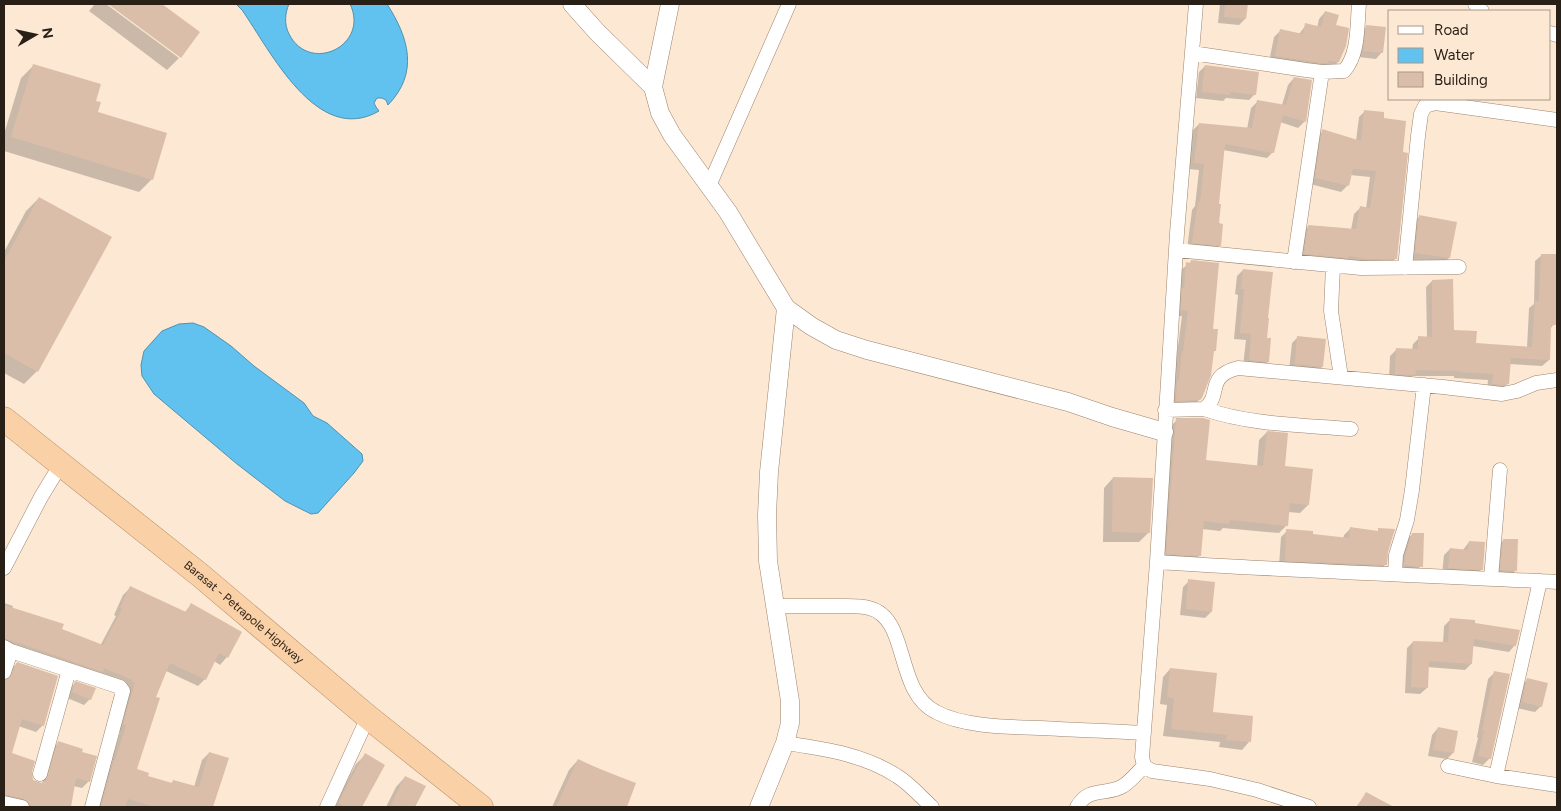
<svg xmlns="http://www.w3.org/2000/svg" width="1561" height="811" font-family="Figtree,sans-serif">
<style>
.water{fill:#61c2ef;stroke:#5091ae}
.shadow{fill:#0003}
.building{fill:#dbbea9}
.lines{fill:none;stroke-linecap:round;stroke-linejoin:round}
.minor-casing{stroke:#9c846d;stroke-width:15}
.tertiary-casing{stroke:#9c846d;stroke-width:19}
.trunk-casing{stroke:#af8b65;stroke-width:25}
.minor{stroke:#fff;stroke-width:14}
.tertiary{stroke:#fff;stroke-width:18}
.trunk{stroke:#fad0a6;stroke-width:24}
.labels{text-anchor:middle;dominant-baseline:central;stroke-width:5;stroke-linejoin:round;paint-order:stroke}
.street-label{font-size:12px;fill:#281f16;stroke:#fde8d4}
</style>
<rect width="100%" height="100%" fill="#fde8d4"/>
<path class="water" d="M236,4H289C285,13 284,24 289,34C310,75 370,45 350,4H387C409,38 419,73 388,105L386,100L382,98H377L374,103L376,107L379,111C317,147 270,50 242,10Z
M193,323L204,327L231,346L254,366L304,403L313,416L327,423L362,454L363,461L354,473L318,513L311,514L285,501L237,464L154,394L142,376L141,365L144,351L162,331L179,324Z"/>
<path class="shadow" d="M95,4H106L179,58L167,70L89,11Z
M1220,4H1247L1245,19L1239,25L1218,23Z
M1325,12L1335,26L1338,62L1332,68L1269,62L1274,37L1281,30L1299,34L1306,25L1317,28L1319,19Z
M1367,26L1382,52L1376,59L1358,57L1361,32Z
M34,65L94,102L97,113L152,179L139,192L4,151V134L21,78Z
M1205,66L1255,94L1249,100L1226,98L1223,101L1196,98L1199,72Z
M1294,78L1305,121L1298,128L1280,122L1273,152L1267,158L1223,150L1218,205L1220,245L1214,251L1187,249L1192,210L1195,206L1199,170L1188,169L1193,130L1199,124L1247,129L1251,108L1257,102L1282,105L1288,85Z
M1365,111L1396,258L1390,265L1299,260L1302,233L1309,226L1351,230L1354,214L1360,208L1366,209L1370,177L1350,175L1347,186L1341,192L1310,184L1317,137L1323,131L1356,141L1359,117Z
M39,198L110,238L37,371L24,384L4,373V252L26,211Z
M1419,217L1449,258L1440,267L1406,263L1410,226Z
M1542,255H1557L1554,324L1550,329L1549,360L1542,366L1509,364L1508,383L1502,389L1487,390L1488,380L1454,378V376H1412L1408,380H1389L1390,356L1396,350H1412L1413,344L1419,338H1427L1426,287L1432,281L1452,331L1475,344L1527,348L1529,308L1534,304L1535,261Z
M1191,262L1212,330L1215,350L1212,353L1201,398L1193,406L1170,407L1182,316H1175L1181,270Z
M1243,270L1266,339L1268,362L1261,368L1243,366L1246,340L1234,339L1238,295L1235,294L1237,276Z
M1298,337L1322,367L1316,373L1289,370L1292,343Z
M1177,420L1204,461L1257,467L1259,440L1267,432L1283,468L1308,505L1300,513L1288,512L1287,525L1279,533L1223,528L1220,531L1202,529L1200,555L1192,564L1159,561L1169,428Z
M1113,478L1149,532L1139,542H1103L1104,488Z
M1350,529L1377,532L1379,530L1385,565L1379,571L1279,566L1281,537L1287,531L1343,539L1344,535Z
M1413,534L1421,566L1415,572L1399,571L1406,540Z
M1504,540L1515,571L1509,577L1495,576L1497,546Z
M1469,542L1482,569L1476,575L1442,574L1444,555L1450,549L1463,550Z
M1189,581L1211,612L1205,618L1180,615L1183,587Z
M130,588L184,613L191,605L241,632L226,658L220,665L214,661L205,679L198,686L166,671L155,697L136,770L146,777L171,784L173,781L194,787L202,760L209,753L218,787L212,807H97L120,732L117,731L129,690L4,647V603L13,606L12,610L100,646L116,616L114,615L123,595Z
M1450,620L1474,624L1515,645L1509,652L1473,646L1471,664L1465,670L1427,667V688L1420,694L1405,693L1407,648L1413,642L1443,643L1444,626Z
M17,663L43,725L36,732L18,726L10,754L30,776L33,781L42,784L52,749L59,742L89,781L82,788L73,786L69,807H19L4,802V681L10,671Z
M1170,669L1212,713L1249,742L1242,750L1219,747L1220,742L1163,736L1167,705L1160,704L1163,677Z
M1494,673L1490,758L1483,765L1472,762L1478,738L1477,737L1488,679Z
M1527,680L1541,706L1535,712L1516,708L1521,686Z
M75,683L90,699L84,705L67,698L69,689Z
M1438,728L1457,732L1453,753L1447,759L1428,756L1432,735Z
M365,755L384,765L360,807H333L356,764Z
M578,760L634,783L626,807H552L569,770Z
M405,777L424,786L414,807H386L396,787Z
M1367,793L1394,807H1356Z"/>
<path class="building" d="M108,4H162L200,32L181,58Z
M1225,4H1248L1246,19L1224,17Z
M1325,11L1339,15L1336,25L1349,28L1346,46L1339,62L1328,61L1327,63H1322L1275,56L1280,29L1303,34L1305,23L1321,27Z
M1366,25L1386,27L1383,53L1363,51Z
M33,64L101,84L96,101L101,102L98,112L167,133L153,180L11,137Z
M1205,65L1259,72L1256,95L1230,92V95L1202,92Z
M1294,77L1312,80L1306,122L1283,115L1274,153L1225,144L1219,204H1221L1219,223L1223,224L1221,246L1192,243L1198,202H1200L1204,164L1194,163L1199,123L1252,128L1257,100L1286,105Z
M1364,110L1384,112V118L1406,121L1403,152L1408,153L1397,259H1368L1349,256L1348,258L1304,254L1308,225L1356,229L1360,206L1370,208L1376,171L1353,169L1349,186L1315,178L1322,129L1361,141Z
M39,197L112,237L38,372L4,353V261Z
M1419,215L1457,222L1450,258L1415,253Z
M1541,254H1557L1556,325H1551L1550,360L1511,358L1509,384L1502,385L1492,384L1493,374L1459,372V371L1416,370L1415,375L1395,374L1396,348L1418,349V336L1432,337V280L1453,279L1454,330L1477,331L1476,343L1532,347L1535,301H1539Z
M1191,260L1219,263L1213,329H1218L1216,351H1214L1211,375L1202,398L1200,400L1176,401L1177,380H1179L1182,351L1183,352L1188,311L1181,310L1182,288H1184L1186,262L1190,263Z
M1243,269L1273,272L1268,318H1269L1267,338H1271L1269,362L1249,360L1251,334L1240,333L1244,289H1241Z
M1297,336L1326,339L1323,367L1295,364Z
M1176,418H1203L1210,420L1206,460L1263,466L1267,431L1288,433L1285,466L1313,469L1309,505L1290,503L1288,526L1230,520L1229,524L1204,521L1201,556L1166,554Z
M1113,477L1153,478L1150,533L1112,532Z
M1350,527L1378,531V528L1395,529L1388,552L1387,565L1285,561L1286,529L1313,531V534L1349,538Z
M1412,533H1424L1423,567L1404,565L1405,557Z
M1503,539H1518L1517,571L1500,570Z
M1469,541L1485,542L1483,570L1448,568L1450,548L1468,550Z
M1188,579L1215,582L1212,612L1186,609Z
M130,586L186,612L191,603L242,632L228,658L219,653L206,680L170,663L156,697L160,698L137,769L149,773L148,776L172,783L173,780L199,787L209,752L229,758L213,807H156L128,799L125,807H101L114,760L115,761L126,725L123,724L135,683L132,682V680L104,668L103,672L4,638V605L64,624L62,629L103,645L122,609L120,608Z
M1450,618L1475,620V623L1520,630L1516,646L1474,639L1472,664L1429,661L1428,688L1411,687L1413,641L1448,642Z
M17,662L58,676L44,726L22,719L12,753L35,761L32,772L33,780L42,783L46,780L58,741L83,749L82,752L97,756L90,782L76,778L71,807H33L24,799L4,794V681L10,678Z
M1170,668L1217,673L1213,712L1253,716L1251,742L1226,740L1227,735L1171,729L1174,698L1167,697Z
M1494,671L1510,674L1491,759L1478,756L1484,731H1482Z
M1527,678L1548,683L1542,707L1522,702Z
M75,681L96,688L91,700L72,692Z
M1438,727L1458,731L1454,753L1433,750Z
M365,753L385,765L362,807H346L338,803Z
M578,759L599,769L636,783L627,807H556Z
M405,776L426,786L415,807H390Z
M1366,792L1393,807H1357Z"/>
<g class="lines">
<g class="minor-casing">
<path id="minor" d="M1196,4L1177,233L1157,562L1142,757L1144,766L1152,771L1210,779L1257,790L1309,807
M1475,4L1482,11
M1550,33L1557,35
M1192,53L1306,70L1322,72L1344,71C1359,54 1357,26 1359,4
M709,186L789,4
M1176,250L1361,268L1459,267
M1294,262L1322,72
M1333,266L1331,311L1341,377
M1405,268L1418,136L1421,114L1425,106L1435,103L1557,120
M1204,409C1251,425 1302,425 1351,429
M1165,410L1204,409C1223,395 1204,377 1238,368L1443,387L1502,394L1517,391L1536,383L1557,380
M1157,562C1290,571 1424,575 1557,582
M4,568L41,497L61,464
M1395,574L1396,555L1407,520L1412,490L1424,385
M1491,579L1500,470
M774,606C794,606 815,606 835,606C846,606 859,605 869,608C910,618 894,691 936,712C964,727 1009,727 1041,728C1075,730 1109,731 1144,733
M4,647L11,651L120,687L123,691L92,807
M4,672L11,651
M785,743C824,749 863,754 897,776C910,784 921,797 932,807
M1448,766L1496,776L1557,785
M40,774L69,670
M1496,776L1540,581
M4,803L22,807
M327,807L368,717
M1077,807C1089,786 1106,796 1123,786C1131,781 1138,772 1144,766"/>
</g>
<g class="tertiary-casing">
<path id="tertiary" d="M572,4L597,32L653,87
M670,4L653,87L660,113L672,135L728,212L786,308L811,326L836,340L867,350L1068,402L1112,417L1164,432
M759,807L785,743L790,723V701L768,561L767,515L769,472L786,308"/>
</g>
<g class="trunk-casing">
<g id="trunk">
<path id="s1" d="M4,419L200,575L368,717L481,807"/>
</g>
</g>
<use href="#minor" class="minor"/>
<use href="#tertiary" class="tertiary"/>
<use href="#trunk" class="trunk"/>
</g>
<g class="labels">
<g class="street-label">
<text stroke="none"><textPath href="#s1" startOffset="308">Barasat - Petrapole Highway</textPath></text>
</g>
</g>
<rect width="1561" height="811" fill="none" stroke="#281f16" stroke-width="10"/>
<rect x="1388" y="10" width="162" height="90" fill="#fde8d4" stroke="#a89888"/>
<rect x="1398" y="26" width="25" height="8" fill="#ffffff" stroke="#a89888"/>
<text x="1434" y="35" font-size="15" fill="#281f16">Road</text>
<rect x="1398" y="48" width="25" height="15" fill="#61c2ef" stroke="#a89888"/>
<text x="1434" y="60" font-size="15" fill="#281f16">Water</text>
<rect x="1398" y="72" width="25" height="15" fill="#dbbea9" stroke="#a89888"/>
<text x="1434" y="85" font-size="15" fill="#281f16">Building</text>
<g transform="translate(35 35) rotate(81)" stroke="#fde8d4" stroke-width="4" paint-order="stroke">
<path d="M0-4L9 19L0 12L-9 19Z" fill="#281f16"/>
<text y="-8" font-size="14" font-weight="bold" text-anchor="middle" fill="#281f16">N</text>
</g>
</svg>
